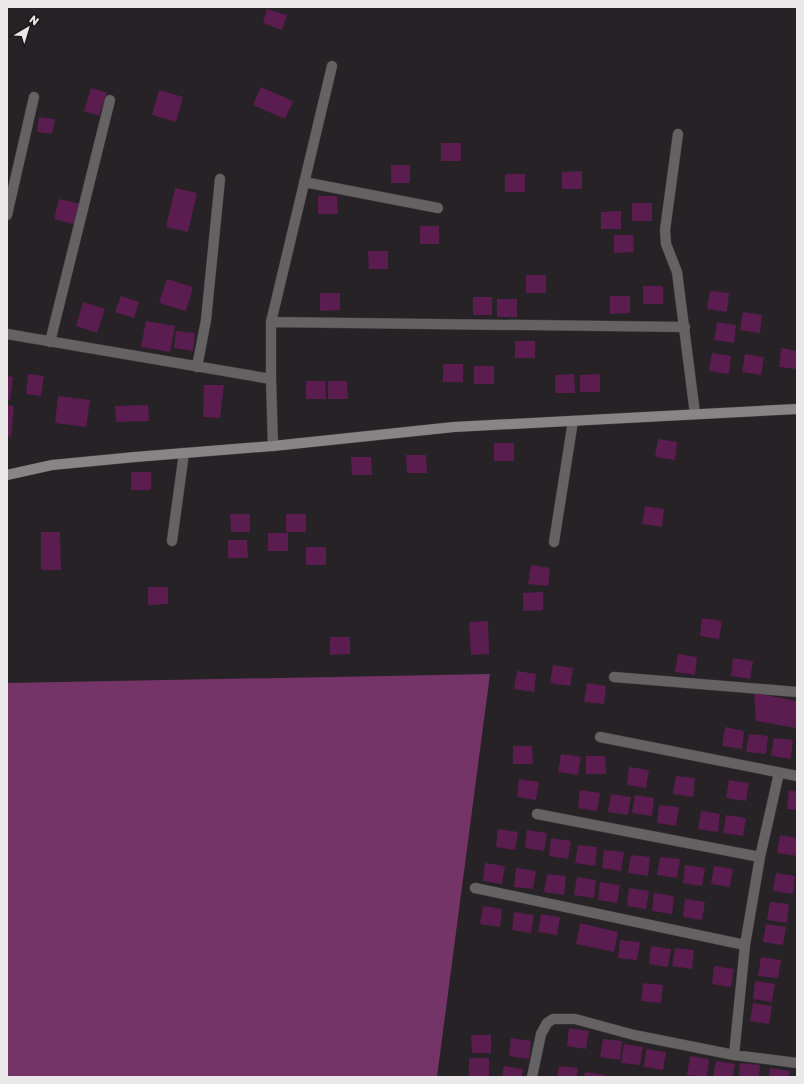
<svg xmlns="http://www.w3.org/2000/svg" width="804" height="1084" font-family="'Golos Text',sans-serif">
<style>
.forest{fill:#743467}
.building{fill:#5b1d50}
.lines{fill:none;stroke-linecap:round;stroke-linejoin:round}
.street-casing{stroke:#423e41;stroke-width:11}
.secondary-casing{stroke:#423e41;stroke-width:11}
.street{stroke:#646263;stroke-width:10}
.secondary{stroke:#888587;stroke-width:10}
</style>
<rect width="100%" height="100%" fill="#262225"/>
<path class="forest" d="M490,674L437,1077H7V683Z"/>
<path class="building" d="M267,9L287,15L282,30L263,23Z
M261,87L293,101L285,119L253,105Z
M91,88L107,93L99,116L84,111Z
M159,90L183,97L176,122L152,115Z
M39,117L55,119L52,134L37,132Z
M441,143H461V161H441Z
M391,165H410V183H391Z
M582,171V189H562V172Z
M505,174H525V192H505Z
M175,188L197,193L188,232L166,227Z
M318,196H337L338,214H318Z
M59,199L81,204L76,225L54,219Z
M632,203H652V221H632Z
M621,211V229H601V212Z
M420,226H439V244H420Z
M614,235H633L634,252L614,253Z
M368,251H388V269H369Z
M526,275H546V293H526Z
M167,279L193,287L186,311L159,303Z
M643,286H663V304H643Z
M710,291L729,293L727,312L707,309Z
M320,293H340V310L320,311Z
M121,296L139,302L134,318L115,312Z
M610,296H630V313L610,314Z
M473,297H492V315H473Z
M497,299H517V317H497Z
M83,302L105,309L97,333L76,326Z
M743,312L762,315L760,333L740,330Z
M146,321L175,326L170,352L141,347Z
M717,322L736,325L734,343L714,340Z
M176,331L195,333L193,351L174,348Z
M515,341H535V358H515Z
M781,348L797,351V369L779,367Z
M712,353L731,356L729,374L709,371Z
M745,354L764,357L761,375L742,372Z
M443,364H463V382H443Z
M474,366H494V384H474Z
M28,374L44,376L41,396L26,394Z
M574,374L575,393H555V375Z
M600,374V392H580V375Z
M7,376L13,377L10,400H7Z
M306,381H325L326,399H306Z
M328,381H347L348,399H328Z
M204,385H224L220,418L203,417Z
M58,396L90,400L86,427L55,423Z
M7,405L14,406L11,437L7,436Z
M148,405L149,421L116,422L115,406Z
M658,439L677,442L675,460L655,457Z
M494,443H514V461H494Z
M406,455H426L427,473H407Z
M351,457H371L372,475H352Z
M131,472H151V490H131Z
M645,506L664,509L662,527L642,524Z
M230,514H250V532H231Z
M286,514H306V532H286Z
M41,532H60L61,570H41Z
M268,533H288V551H268Z
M228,540H247L248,558H228Z
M306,547H326V565H306Z
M531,565L550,568L548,586L528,584Z
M148,587H168V604L148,605Z
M543,592V610L523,611V593Z
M702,618L722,621L719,639L700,636Z
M488,621L489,654L471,655L469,622Z
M330,637H350V654L330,655Z
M678,654L697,657L695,675L675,672Z
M733,658L753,661L750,679L731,676Z
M553,665L573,668L570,686L550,683Z
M517,671L536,674L534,692L514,689Z
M587,683L606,686L604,704L584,702Z
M754,693L797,701L796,728L756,721Z
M725,727L744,731L742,749L722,746Z
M749,734L768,736L766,754L746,752Z
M774,738L793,740L791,759L771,756Z
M513,746H532L533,764H513Z
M561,754L581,757L578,775L558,772Z
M586,756H605L606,774H586Z
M629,767L649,770L646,788L627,785Z
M676,776L695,778L693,797L673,794Z
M519,779L539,782L536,800L517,797Z
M729,780L749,783L746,801L726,798Z
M580,790L600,793L597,811L578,808Z
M789,790L797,792V810L787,809Z
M611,794L631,797L628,815L608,812Z
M635,795L654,798L652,816L632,813Z
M659,805L679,807L676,826L657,823Z
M701,811L720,814L718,832L698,829Z
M726,815L746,818L743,836L723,833Z
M498,829L518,832L515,850L496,847Z
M527,830L547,833L544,851L525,848Z
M780,835L797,838V856L777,853Z
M551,838L571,841L568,859L549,856Z
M578,845L597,847L595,866L575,863Z
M604,850L624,852L621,871L602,868Z
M631,855L650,857L648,876L628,873Z
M660,857L680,859L677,878L657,875Z
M485,863L505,866L502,884L483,881Z
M685,865L705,868L702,886L683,883Z
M714,866L733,869L730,887L711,884Z
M516,868L536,871L533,889L514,887Z
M776,873L795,876L793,894L773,891Z
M547,874L566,876L564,895L544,892Z
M577,877L596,880L594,898L574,895Z
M600,882L620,885L617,903L598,900Z
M629,888L649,891L646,909L627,906Z
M654,893L674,896L672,914L652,911Z
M685,899L705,902L702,920L683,917Z
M770,902L789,904L787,923L767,920Z
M483,906L502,909L500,927L480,924Z
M514,912L534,915L531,933L512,930Z
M541,914L560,917L557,935L538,932Z
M580,923L618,932L614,952L576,944Z
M766,924L786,927L783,945L763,942Z
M620,940L640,942L637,960L618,958Z
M651,946L671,949L668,967L649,964Z
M675,948L694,950L692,969L672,966Z
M761,957L781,960L778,978L758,976Z
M714,966L734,969L731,987L712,984Z
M755,981L775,984L772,1002L753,999Z
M643,983L663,985L661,1003L641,1001Z
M753,1003L772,1006L769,1024L750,1021Z
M569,1028L589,1031L586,1049L567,1046Z
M471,1035H491V1053H472Z
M511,1038L531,1041L529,1059L509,1056Z
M603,1039L622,1041L620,1060L600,1057Z
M624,1044L643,1047L640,1065L621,1063Z
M646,1049L666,1052L663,1070L644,1067Z
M690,1056L709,1059L707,1077L687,1075Z
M469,1058H489V1076H469Z
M716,1061L735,1064L733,1077H713Z
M740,1063L760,1065L759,1077H739Z
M504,1066L523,1069L522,1077H502Z
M559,1066L578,1068L577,1077H557Z
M770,1068L790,1071L789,1077H769Z
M585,1072L605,1075L604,1077H584Z"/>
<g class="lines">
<g class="street-casing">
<path id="street" d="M678,134L665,230L666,244L677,272L695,414
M304,182L438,208
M7,215L34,97
M271,322L685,327
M7,334L271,379L273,446
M50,342L110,100
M197,367L206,320L220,179
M271,379V322L332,66
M172,541L184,453
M554,542L573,421
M614,677L797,692
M600,737L797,776
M537,814L760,857
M475,888L745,945
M734,1055L745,945L760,857L779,773
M532,1077L541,1034L547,1023L553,1019H575L634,1035L734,1055L797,1063"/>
</g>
<g class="secondary-casing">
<path id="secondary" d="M7,475L52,465L135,457L273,446L454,427L797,409"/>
</g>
<use href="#street" class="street"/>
<use href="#secondary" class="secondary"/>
</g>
<rect width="804" height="1084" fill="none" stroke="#ebe8ea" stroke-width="16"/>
<g transform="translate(28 28) rotate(38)" stroke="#1d191c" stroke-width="3" paint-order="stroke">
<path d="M0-3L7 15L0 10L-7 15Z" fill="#ebe8ea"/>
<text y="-6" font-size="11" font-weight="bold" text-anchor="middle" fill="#ebe8ea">N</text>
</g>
</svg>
